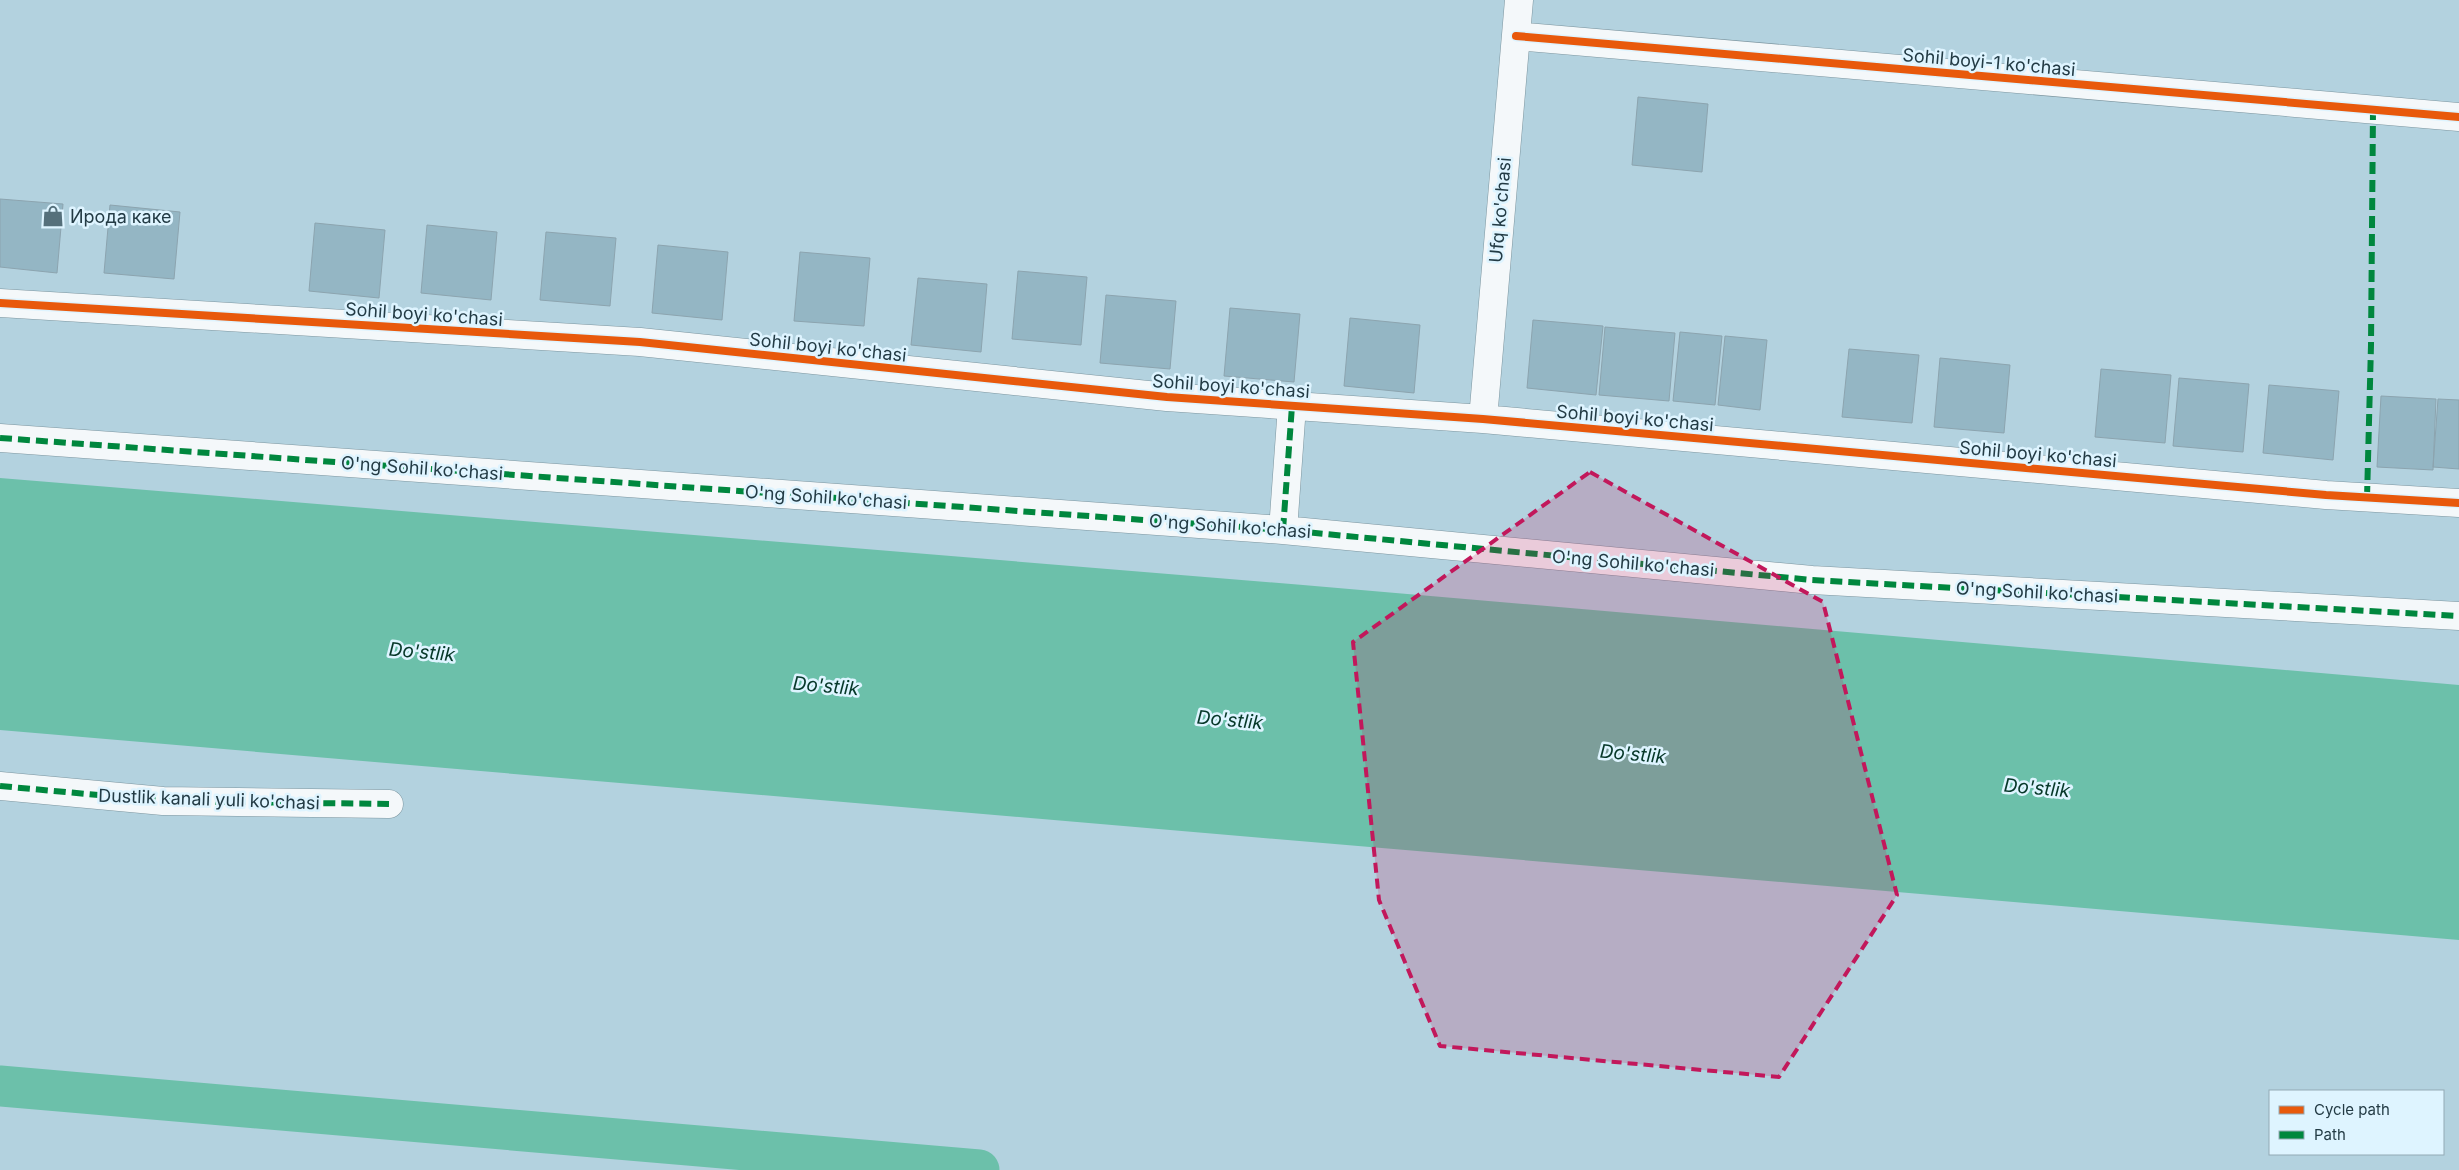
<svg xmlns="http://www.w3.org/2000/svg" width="2459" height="1170" font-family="Inter,sans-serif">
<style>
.water{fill:#6cc0aa}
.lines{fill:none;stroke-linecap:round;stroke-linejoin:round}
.canal{stroke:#6cc0aa;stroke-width:41}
.building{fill:#94b6c4;stroke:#8ca4af}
.minor-casing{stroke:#7c959f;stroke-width:29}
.minor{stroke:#f4f8fa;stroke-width:28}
.quiet{stroke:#00873e;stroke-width:6;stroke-dasharray:12 6;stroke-linecap:butt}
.cycleway-casing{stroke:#def4ff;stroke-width:11}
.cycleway{stroke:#e8590c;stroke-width:8}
.marked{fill:#c2185b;fill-opacity:0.2;stroke:#c2185b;stroke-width:4;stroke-dasharray:10 6;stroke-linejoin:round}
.labels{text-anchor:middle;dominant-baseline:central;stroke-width:5;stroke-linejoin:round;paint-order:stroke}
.street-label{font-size:18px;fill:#233b45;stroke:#def4ff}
.poi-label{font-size:18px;fill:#233b45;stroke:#def4ff;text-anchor:start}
.water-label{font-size:19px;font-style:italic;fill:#073829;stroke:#def4ff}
</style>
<rect width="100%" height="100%" fill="#b3d2df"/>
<path class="water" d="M0,478L1303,585L2459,685V940L0,730Z"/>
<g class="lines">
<path class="canal" d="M0,1086L979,1170"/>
</g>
<path class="building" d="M1638,97L1708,104L1702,172L1632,165Z
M0,199L63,204L57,273L0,267Z
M110,205L180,212L174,279L104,273Z
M315,223L385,230L379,298L309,291Z
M427,225L497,232L491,300L421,293Z
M546,232L616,238L610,306L540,300Z
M658,245L728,252L722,320L652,313Z
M800,252L870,258L864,326L794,321Z
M1018,271L1087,277L1081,345L1012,339Z
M918,278L987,284L981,352L911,345Z
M1106,295L1176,301L1170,369L1100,363Z
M1230,308L1300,314L1294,382L1224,376Z
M1350,318L1420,325L1414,393L1344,386Z
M1533,320L1603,326L1596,395L1527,388Z
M1605,327L1675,333L1669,401L1599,395Z
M1680,332L1722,336L1715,405L1673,401Z
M1725,336L1767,340L1760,410L1718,405Z
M1849,349L1919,355L1912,423L1842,417Z
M1940,358L2010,365L2004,433L1934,427Z
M2101,369L2171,375L2165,443L2095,437Z
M2179,378L2249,384L2243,452L2173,446Z
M2269,385L2339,391L2333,460L2263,453Z
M2381,396L2436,399L2433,470L2377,467Z
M2438,399L2459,400V469L2433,467Z"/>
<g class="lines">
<g class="minor-casing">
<path id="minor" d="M1516,36L2459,117
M0,303L640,342L1167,397L1483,419L2326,495L2459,503
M1483,419L1519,0
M0,438L1283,530L1812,580L2459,616
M1283,530L1292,406
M0,786L163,801L389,804"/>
</g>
<use href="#minor" class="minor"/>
<path class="quiet" d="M0,438L1283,530L1812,580L2459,616
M2367,498L2371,345L2373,110
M1283,530L1292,406
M0,786L163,801L389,804"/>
<g class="cycleway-casing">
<path id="cycleway" d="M1516,36L2459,117
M0,303L640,342L1167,397L1483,419L2326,495L2459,503"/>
</g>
<use href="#cycleway" class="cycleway"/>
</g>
<path class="marked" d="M1590,472L1823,602L1897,895L1779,1077L1440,1046L1379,900L1353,642Z"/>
<defs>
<g id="shop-bare" transform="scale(1.725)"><path d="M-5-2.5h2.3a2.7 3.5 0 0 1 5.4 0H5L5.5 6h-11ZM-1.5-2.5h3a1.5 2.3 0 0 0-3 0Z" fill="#55707b" stroke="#def4ff" stroke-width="2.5" paint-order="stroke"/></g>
</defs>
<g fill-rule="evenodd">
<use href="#shop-bare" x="53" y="216"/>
</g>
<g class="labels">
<g class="street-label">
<text transform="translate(1989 62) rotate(5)">Sohil boyi-1 ko'chasi</text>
<text transform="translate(1500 210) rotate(-85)">Ufq ko'chasi</text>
<text transform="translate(424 314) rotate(4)">Sohil boyi ko'chasi</text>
<text transform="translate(828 347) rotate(6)">Sohil boyi ko'chasi</text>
<text transform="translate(1231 386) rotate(4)">Sohil boyi ko'chasi</text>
<text transform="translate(1635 418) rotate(5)">Sohil boyi ko'chasi</text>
<text transform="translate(2038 454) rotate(5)">Sohil boyi ko'chasi</text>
<text transform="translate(422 468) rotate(4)">O'ng Sohil ko'chasi</text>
<text transform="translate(826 497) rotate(4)">O'ng Sohil ko'chasi</text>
<text transform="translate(1230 526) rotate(4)">O'ng Sohil ko'chasi</text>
<text transform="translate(1633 563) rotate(5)">O'ng Sohil ko'chasi</text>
<text transform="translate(2037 592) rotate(3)">O'ng Sohil ko'chasi</text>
<text transform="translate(209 799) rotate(2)">Dustlik kanali yuli ko'chasi</text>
</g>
<g class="poi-label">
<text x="70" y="216">Ирода каке</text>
</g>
<g class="water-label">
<text transform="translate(422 652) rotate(5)">Do'stlik</text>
<text transform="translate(826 686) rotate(5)">Do'stlik</text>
<text transform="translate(1230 720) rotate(5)">Do'stlik</text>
<text transform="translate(1633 754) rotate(5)">Do'stlik</text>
<text transform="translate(2037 788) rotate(5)">Do'stlik</text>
</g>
</g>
<rect x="2269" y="1090" width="175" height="65" fill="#def4ff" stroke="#93aab5"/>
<rect x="2279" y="1106" width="25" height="8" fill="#e8590c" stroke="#93aab5"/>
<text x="2314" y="1115" font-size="15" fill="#233b45">Cycle path</text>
<rect x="2279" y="1131" width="25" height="8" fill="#00873e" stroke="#93aab5"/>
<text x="2314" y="1140" font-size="15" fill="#233b45">Path</text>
</svg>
